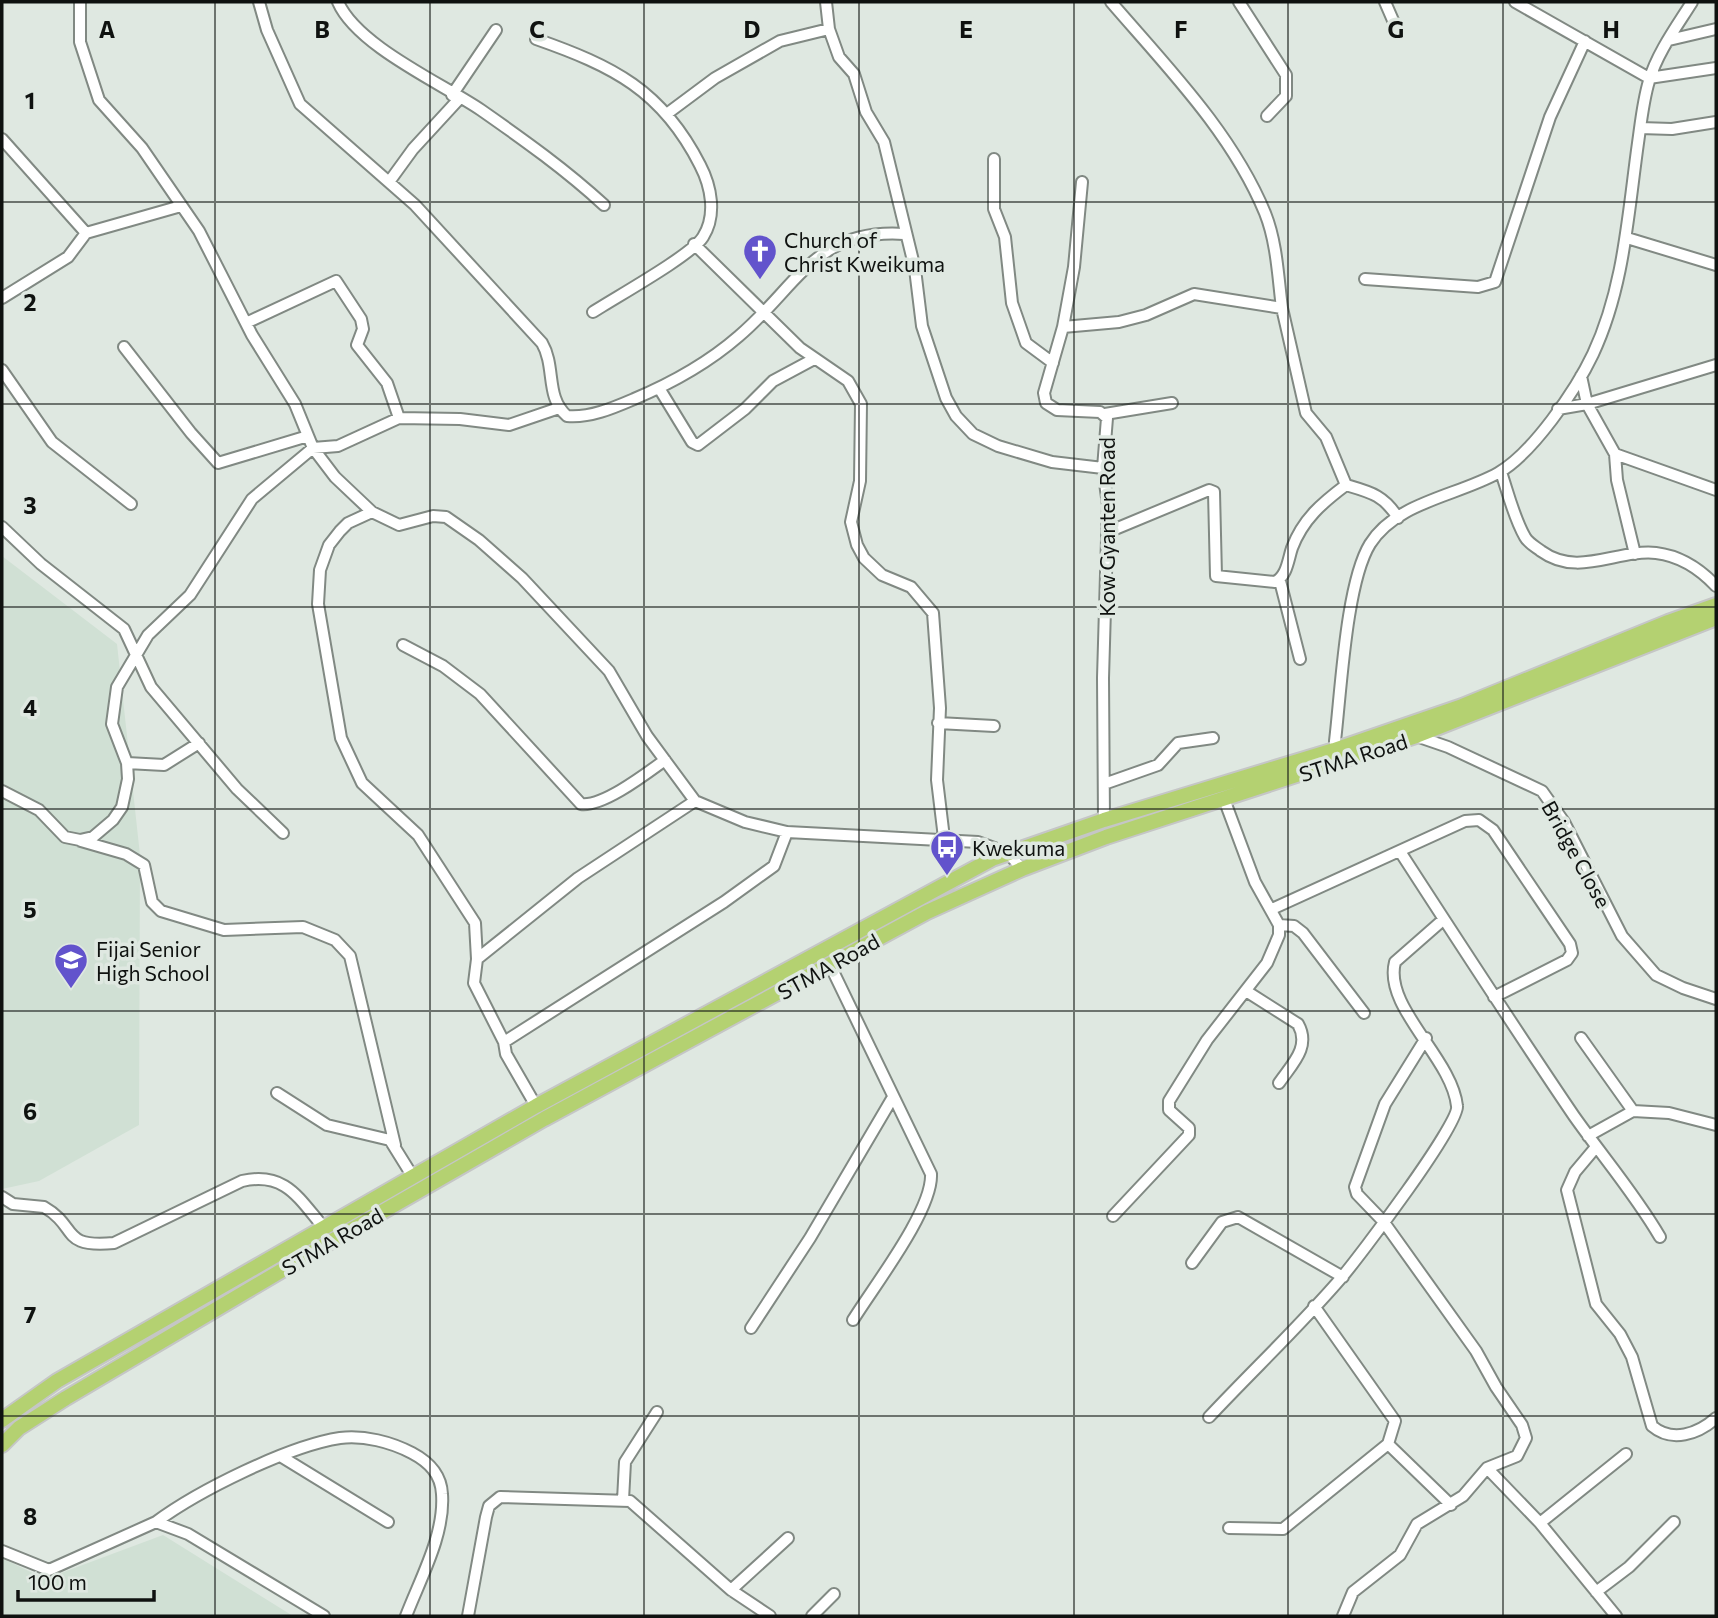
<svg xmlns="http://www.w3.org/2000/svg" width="1718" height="1618" font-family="Commissioner,sans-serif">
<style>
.built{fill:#d0e0d4}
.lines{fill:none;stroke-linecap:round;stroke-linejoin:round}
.minor-casing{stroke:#818983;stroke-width:14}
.major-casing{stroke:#c5c6c6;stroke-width:18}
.minor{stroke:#fff;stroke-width:10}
.major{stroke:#b4d171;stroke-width:14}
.grid{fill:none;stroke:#0f1210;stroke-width:2;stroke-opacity:0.55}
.labels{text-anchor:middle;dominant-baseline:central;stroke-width:7;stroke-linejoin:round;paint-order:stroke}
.poi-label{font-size:21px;fill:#0f1210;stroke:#dfe8e1;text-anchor:start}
.street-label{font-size:21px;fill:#0f1210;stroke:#dfe8e1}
.grid-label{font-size:23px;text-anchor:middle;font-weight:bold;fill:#0f1210;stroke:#dfe8e1;stroke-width:7;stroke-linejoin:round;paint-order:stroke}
</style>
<rect width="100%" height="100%" fill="#dfe8e1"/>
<path class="built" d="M2,556L117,644L140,855L139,1125L39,1181L2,1189Z
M163,1535L293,1616H2V1558L45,1579Z"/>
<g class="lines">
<g class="minor-casing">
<path id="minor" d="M80,2V42L99,100L142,148L199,231L252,335L295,404L313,448L335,477L372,512L399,525L433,516L446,517L479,540L522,578L609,671L647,736L695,801
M259,2L267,30L300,104L415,205L542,343C556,367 545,397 567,416C590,418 613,408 634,399C672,383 708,363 739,336C797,287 815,228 904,234
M338,2C357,46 443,84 481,110C524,140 566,170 604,205
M826,2L829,29L839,57L854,74L866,112L884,142L915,269L922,326L946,398L956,416L973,434L998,446L1052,462L1103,468
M1239,2L1286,75V96L1267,116
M1385,2L1395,25
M1515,2L1649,78L1716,68
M536,39C613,66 662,90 700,165C711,186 717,215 703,237C692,255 616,297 593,312
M1669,40L1716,29
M452,95L496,30
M668,113L715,78L780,41L829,29
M1640,128L1672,129L1716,122
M2,139L86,233L181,206
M994,159V209L1005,237L1012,303L1026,343L1053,363
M389,182L413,149L459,99
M1627,238L1716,265
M694,244L800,348L848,381L861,404L860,481L851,522L857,545L864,558L882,575L911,587L933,613L940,708L937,780L944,838
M1365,279L1478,287L1495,282L1550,117L1585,41
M2,298L68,257L86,233
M1282,308L1306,413L1326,437L1346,485C1370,492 1384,495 1398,518
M1063,327L1074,267L1082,182
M124,347L191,433L218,463L308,436
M2,370L52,442L131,504
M1581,376L1587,404L1615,454L1716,490
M659,388L692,442L698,445L745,409L773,381L814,359
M1558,409L1587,404L1716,365
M1105,414L1172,403
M399,418L460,419L509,425L559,408
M1615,454L1617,480L1635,554
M1501,472C1508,493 1514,518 1525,537C1528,543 1536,547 1541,551C1578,578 1617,549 1656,553C1681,556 1700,569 1716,586
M372,512L348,523L340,531L329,545L320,570L318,604L341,738L362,783L418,835L475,923L477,959L474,983L504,1042L506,1054L536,1106
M2,527L41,564L124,629L151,687L237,789L283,833
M1108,532L1209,490L1214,492L1216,576L1275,582C1287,576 1288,560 1292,548C1303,519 1322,503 1346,485
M1280,581L1300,659
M403,645L443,666L480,694L581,804C603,807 647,773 665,760
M938,723L994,726
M1416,736L1448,747L1542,791L1564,822L1622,936L1656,975L1683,988L1716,999
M1336,757L1335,741C1341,691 1346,583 1370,544C1396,502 1457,496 1498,473C1532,454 1576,390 1593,354C1624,288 1628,214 1638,143C1641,122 1643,101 1649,81C1657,53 1677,26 1692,2
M127,763L164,765L199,743
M1104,784L1158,765L1178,743L1213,738
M2,791L39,810L65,837L80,840L93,837L113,820L122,807L128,779L127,763L112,724L117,687L148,635L190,595L252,499L313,448L338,446L399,418L387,383L357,345L363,329L361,319L336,281L246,323
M1104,820L1103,678L1108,505L1103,468L1107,418L1100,412L1057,410L1046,403L1044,393L1063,327L1119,322L1146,315L1194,294L1282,308C1278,277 1277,243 1265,213C1232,133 1167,67 1111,2
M81,841L126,854L144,865L152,902L161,911L224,930L303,927L335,940L350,956L395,1145
M1401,853C1458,941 1515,1029 1574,1116C1603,1157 1635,1194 1660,1237
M1272,909L1465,821L1479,820L1493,830L1570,944L1572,953L1567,960L1494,997
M1279,925L1294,926L1303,933L1364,1013
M477,959L578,878L695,801L745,822L787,832
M830,965L931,1174C933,1210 874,1286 853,1320
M1246,991L1298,1024C1311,1047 1292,1064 1279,1083
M1581,1038L1633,1111
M504,1042L724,902L774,866L787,832L978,842L1008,853L1022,869
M277,1093L327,1125L390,1140L413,1177
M1588,1136L1633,1111L1669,1113L1716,1125
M1596,1147L1575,1172L1567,1190L1596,1304L1620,1334L1632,1357L1652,1426C1672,1443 1698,1434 1716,1418
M2,1197L13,1204L44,1207C79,1227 59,1248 114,1243L242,1181C286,1171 299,1199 325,1229
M1113,1216L1189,1135V1128L1169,1110V1101L1207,1040L1267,963L1279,935V925L1255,882L1224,799
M1192,1263L1222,1222L1238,1217L1343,1277
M751,1328L810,1238L893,1097
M1209,1417C1253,1370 1300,1326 1342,1277C1359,1257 1460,1124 1457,1106C1452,1058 1383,1007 1395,962L1444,919
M1388,1444L1451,1505
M282,1457L388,1522
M1487,1468L1540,1523L1616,1616
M623,1500L625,1462L657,1412
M156,1522C198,1491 288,1446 340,1438C364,1435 391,1442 412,1453C429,1462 441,1474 442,1494C445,1535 420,1579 406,1616
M1540,1523L1626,1454
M1229,1528L1283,1529L1388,1444L1395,1421L1314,1306
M2,1551L49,1570L156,1522L188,1534L324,1616
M731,1590L788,1538
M1596,1592L1629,1567L1674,1522
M468,1616L486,1517L489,1506L500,1497L630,1501L731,1590L770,1616
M812,1616L834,1594
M1343,1616L1353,1592L1400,1555L1417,1524L1463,1496L1487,1468L1517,1456L1526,1438L1522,1425L1496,1387L1476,1351L1383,1221L1357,1194L1355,1187L1385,1104L1426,1038"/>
</g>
<g class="major-casing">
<path id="major" d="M2,1420L57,1381L536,1106L992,859L1104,820L1334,750L1462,706L1668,622L1716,605
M2,1445L19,1428L66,1398L335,1239L544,1119L927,912L1022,869L1106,837L1416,736L1716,618"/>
</g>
<use href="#minor" class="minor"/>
<use href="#major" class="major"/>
</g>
<path class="grid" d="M215,2V1616M430,2V1616M644,2V1616M859,2V1616M1074,2V1616M1288,2V1616M1503,2V1616M2,202H1716M2,404H1716M2,607H1716M2,809H1716M2,1011H1716M2,1214H1716M2,1416H1716"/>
<defs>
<g id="church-pin" transform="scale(1.75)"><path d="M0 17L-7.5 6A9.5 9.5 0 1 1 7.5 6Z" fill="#6253cc" stroke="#dfe8e1"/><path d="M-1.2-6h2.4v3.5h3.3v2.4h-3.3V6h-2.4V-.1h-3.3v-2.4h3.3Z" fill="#fff"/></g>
<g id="bus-pin" transform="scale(1.75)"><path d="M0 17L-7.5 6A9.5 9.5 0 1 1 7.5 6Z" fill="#6253cc" stroke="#dfe8e1"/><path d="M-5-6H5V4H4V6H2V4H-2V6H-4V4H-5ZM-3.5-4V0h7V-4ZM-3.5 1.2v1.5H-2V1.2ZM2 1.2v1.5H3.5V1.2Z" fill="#fff"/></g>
<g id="school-pin" transform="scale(1.75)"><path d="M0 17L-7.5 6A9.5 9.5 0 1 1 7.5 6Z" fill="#6253cc" stroke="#dfe8e1"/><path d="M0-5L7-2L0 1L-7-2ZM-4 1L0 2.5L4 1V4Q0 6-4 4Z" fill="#fff"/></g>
</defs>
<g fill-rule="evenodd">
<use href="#church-pin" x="760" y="251"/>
<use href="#bus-pin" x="947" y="847"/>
<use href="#school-pin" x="71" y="960"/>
</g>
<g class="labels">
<g class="poi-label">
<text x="784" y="239">Church of<tspan x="784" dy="24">Christ Kweikuma</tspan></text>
<text x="972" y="847">Kwekuma</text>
<text x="96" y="948">Fijai Senior<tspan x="96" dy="24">High School</tspan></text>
</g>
<g class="street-label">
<text transform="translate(1106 527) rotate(-90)">Kow Gyanten Road</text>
<text transform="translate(1353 757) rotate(-18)">STMA Road</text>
<text transform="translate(1577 854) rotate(61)">Bridge Close</text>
<text transform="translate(828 966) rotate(-29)">STMA Road</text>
<text transform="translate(332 1241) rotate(-30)">STMA Road</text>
</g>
</g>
<g class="grid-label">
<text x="107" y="38">A</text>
<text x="322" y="38">B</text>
<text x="537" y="38">C</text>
<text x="752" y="38">D</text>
<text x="966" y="38">E</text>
<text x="1181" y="38">F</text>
<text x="1396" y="38">G</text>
<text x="1611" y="38">H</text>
<text x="30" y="109">1</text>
<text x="30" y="311">2</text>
<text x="30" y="514">3</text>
<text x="30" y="716">4</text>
<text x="30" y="918">5</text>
<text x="30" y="1120">6</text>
<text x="30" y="1323">7</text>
<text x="30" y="1525">8</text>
</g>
<rect width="1718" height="1618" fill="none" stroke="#0f1210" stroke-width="7"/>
<path d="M18 1590v10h136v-10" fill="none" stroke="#0f1210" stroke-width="3.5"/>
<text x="28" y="1590" font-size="21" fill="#0f1210" stroke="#dfe8e1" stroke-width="5" paint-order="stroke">100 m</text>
</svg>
